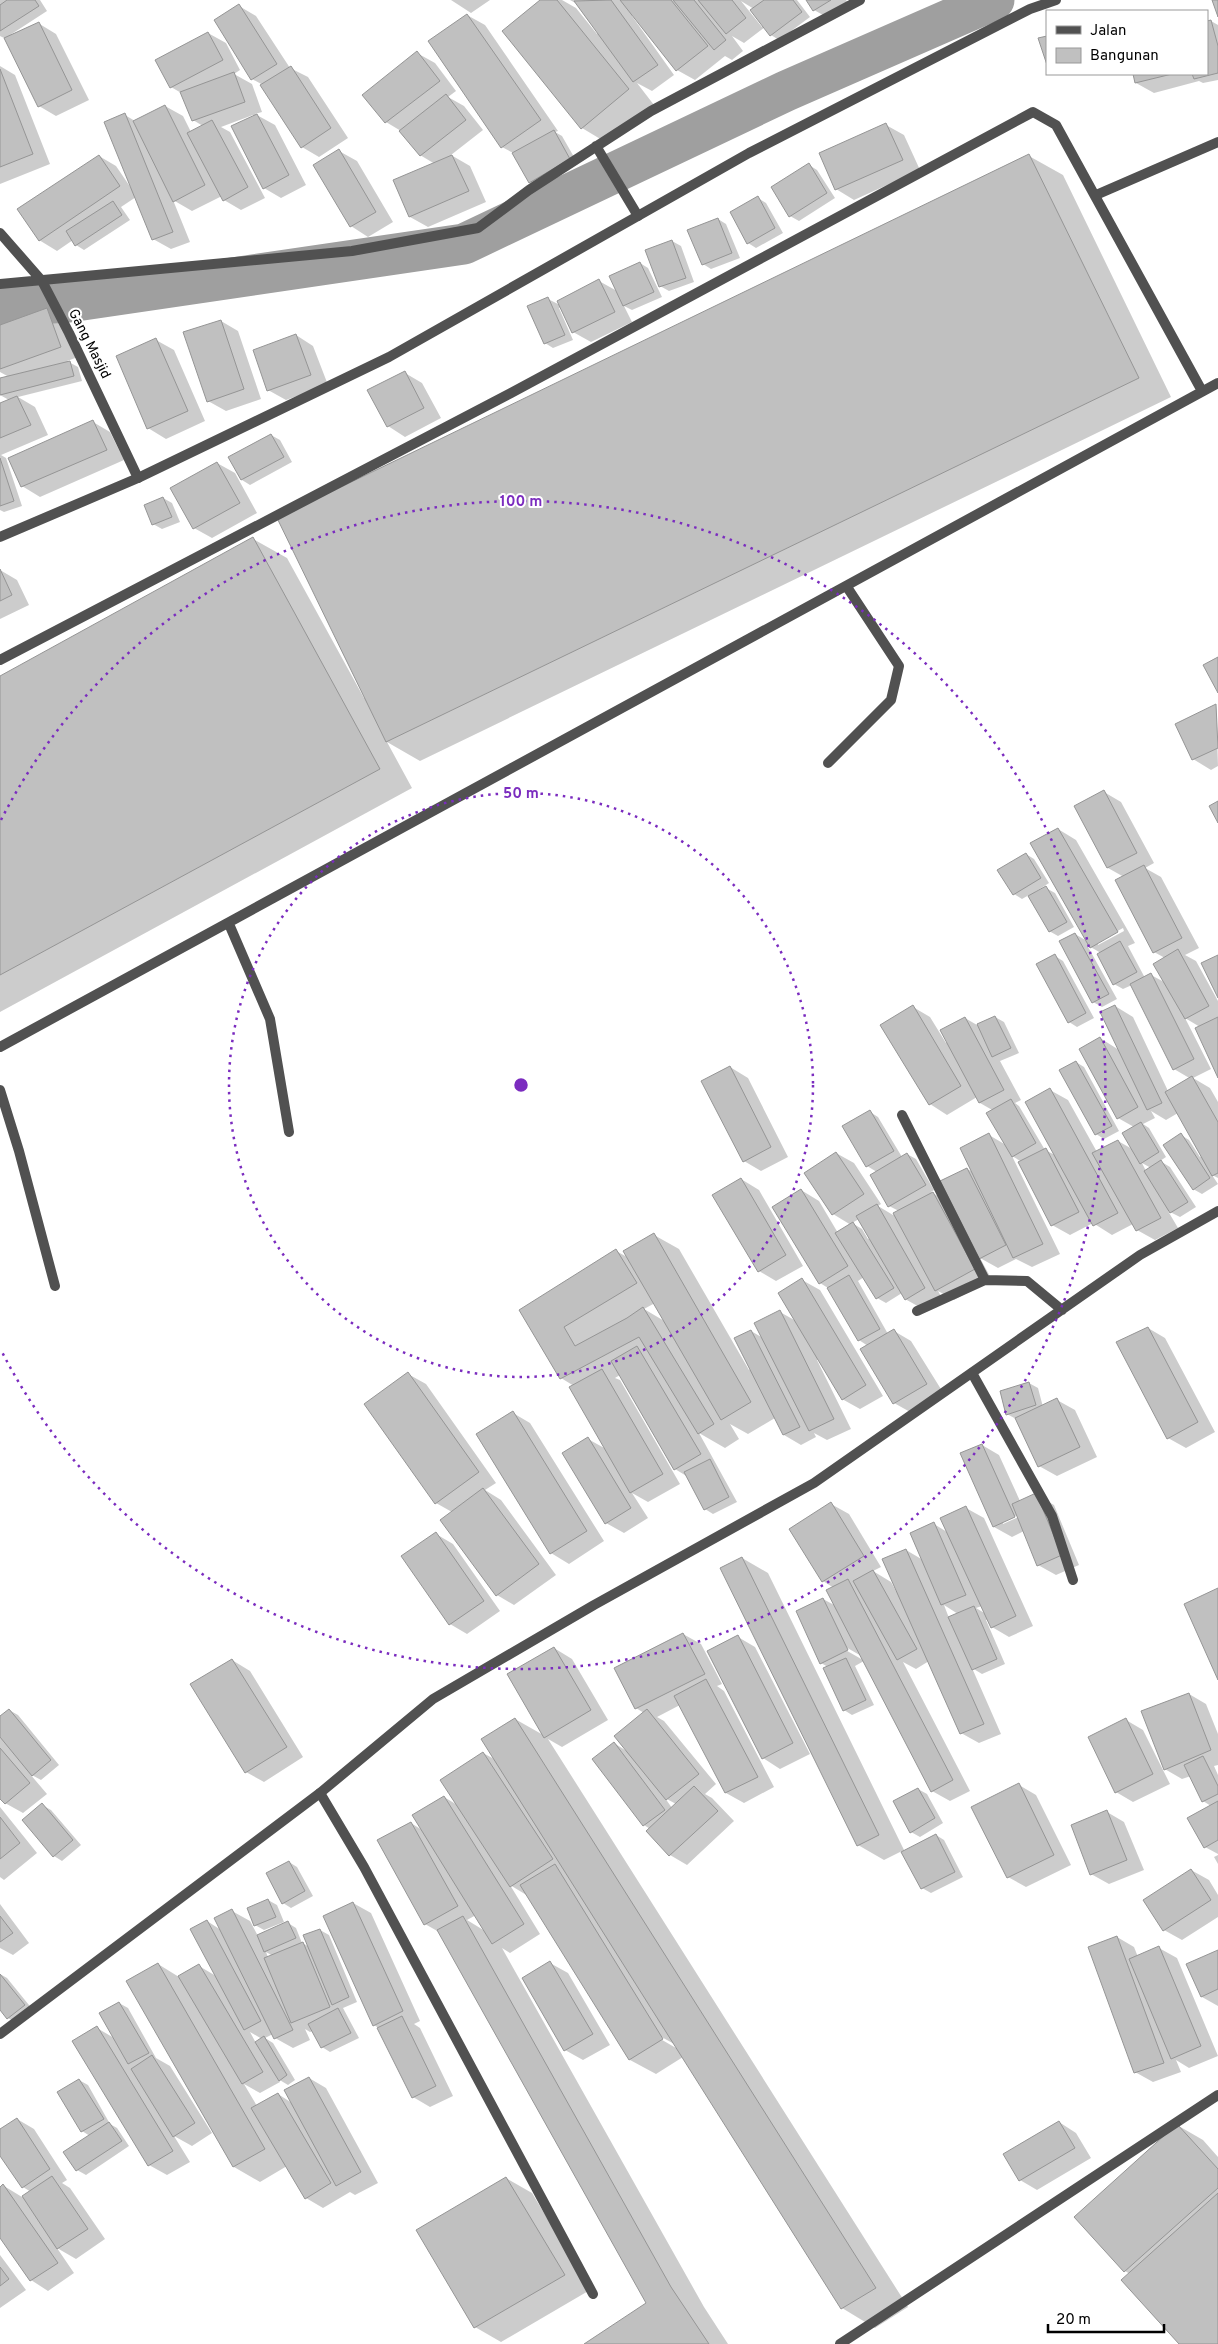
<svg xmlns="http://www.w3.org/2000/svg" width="1218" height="2344" font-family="Overpass,sans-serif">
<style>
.shadow{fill:#0003;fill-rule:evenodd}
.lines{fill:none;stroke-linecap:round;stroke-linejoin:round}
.canal{stroke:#9f9f9f;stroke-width:41}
.building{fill:#c0c0c0;stroke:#959595}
.service{stroke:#515151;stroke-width:10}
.minor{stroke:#515151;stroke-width:10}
.tertiary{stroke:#515151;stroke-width:10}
.ring{fill:none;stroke:#7b2cbf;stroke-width:2.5;stroke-dasharray:2.5 5}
.labels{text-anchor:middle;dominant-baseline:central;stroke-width:4;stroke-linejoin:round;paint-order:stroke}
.street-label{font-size:14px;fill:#000;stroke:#fff}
.centre{fill:#7b2cbf;stroke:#fff;stroke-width:2.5}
.ring-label{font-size:15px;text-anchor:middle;font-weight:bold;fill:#7b2cbf;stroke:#fff;stroke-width:4;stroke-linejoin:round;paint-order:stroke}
</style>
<rect width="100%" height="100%" fill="#fff"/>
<path class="shadow" d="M0,0H40L47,11L10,35L38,23L56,34L89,100L56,116L39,106L4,38L0,36Z
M451,0H490L471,13Z
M542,0H562L576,8L597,34L599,33L579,5L570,0H797L810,17L779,40L771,35L765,27L744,43L732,36L743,51L732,60L725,56L695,80L677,70L633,14L632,16L674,75L652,91L637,83L654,105L607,143L582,128ZM741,1L754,9L763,25L762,27Z
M808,0H846L851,8L832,20L814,10Z
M239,6L256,16L290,68L308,77L348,138L319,157L302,147L263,85L252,79Z
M467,15L485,25L558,131L555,132L562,136L578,164L538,187L530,182L513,153L502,147Z
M1211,21L1218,25V80L1203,83L1199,81L1154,93L1136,83L1134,74H1207V23Z
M208,33L226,43L240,70L234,74L252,84L262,112L255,114L275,125L306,185L281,198L264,188L253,115L221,127L230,132L265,198L241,210L224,200L222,196L192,211L173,200L190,242L171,249L153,239L136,197L121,207L130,220L84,250L76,245L73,240L57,251L39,240L99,156L116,166L131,188L125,115L135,121L165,106L183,116L191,132L203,126L193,120L183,94L171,87Z
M417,53L435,63L456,91L448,97L464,106L483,130L451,155L470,166L486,202L428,227L410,217L395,181L435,164L420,155L401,131L386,122L364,95Z
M0,66L15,75L50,164L0,184Z
M886,125L904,135L920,170L854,200L836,189Z
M339,151L357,161L393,222L368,237L351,226Z
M1029,156L1063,175L1171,397L420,761L387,742L412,788L0,1012V677L253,539L287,558L364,698Z
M809,165L817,170L835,198L799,221L790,216Z
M758,198L766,203L783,233L756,248L748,243Z
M718,219L726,224L740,258L711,269L703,264Z
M672,241L681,246L694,282L669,291L660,286Z
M640,263L648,268L662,297L632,310L624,306L632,322L591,342L573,332L561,307L559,308L573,340L553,348L545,343L548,299L560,305L599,281L617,291Z
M47,309L64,319L78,357L67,361L78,367L82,381L18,397L35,407L48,435L1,455L6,458L22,506L4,512L0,510V405L9,400L0,395V380L9,377L0,372V326Z
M221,321L238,331L261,399L226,411L208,401Z
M296,335L313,346L328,385L286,400L268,390Z
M156,340L174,350L205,421L166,439L148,428Z
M405,373L422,383L441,418L405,437L388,426Z
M93,422L110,432L124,460L40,497L22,486L10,459Z
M271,435L280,440L292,462L250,485L242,480Z
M217,463L235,473L257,513L212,538L194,528Z
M163,498L172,503L180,522L162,529L153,524Z
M0,570L17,580L29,605L0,619Z
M1216,705L1218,766L1211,770L1193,759L1176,724Z
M1104,792L1121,802L1154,863L1145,868L1161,877L1199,948L1185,955L1196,961L1218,1001V1075L1200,1027L1185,1018L1211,1069L1193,1078L1210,1088L1218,1102V1178L1212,1175L1218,1184L1202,1194L1193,1189L1181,1135L1189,1140L1200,1157L1202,1156L1178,1113L1166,1120L1151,1111L1155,1118L1143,1124L1149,1128L1166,1157L1160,1161L1170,1167L1196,1207L1180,1217L1168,1211L1178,1228L1155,1240L1137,1230L1133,1224L1112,1235L1093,1223L1070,1235L1052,1225L1022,1162L1012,1156L1060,1254L1032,1267L1016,1259L998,1268L980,1258L992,1280L954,1300L938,1291L942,1298L923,1309L905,1299L902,1293L886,1303L877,1298L864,1277L858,1281L888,1334L894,1331L911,1341L944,1394L912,1413L894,1403L868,1346L859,1340L828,1288L820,1283L801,1190L819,1201L838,1233L851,1225L833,1214L836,1153L854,1163L881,1204L878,1206L893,1215L899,1211L889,1206L877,1172L867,1166L870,1112L878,1117L902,1157L907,1154L916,1159L934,1190L931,1192L953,1205L967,1169L973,1172L989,1135L1006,1145L994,1111L980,1103L977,1097L947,1115L930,1104L913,1007L930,1017L946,1043L965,1018L977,1025L995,1017L1004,1022L1019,1053L1000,1061L1021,1100L1015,1103L1019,1106L1045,1150L1057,1156L1050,1090L1068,1100L1097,1152L1118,1141L1134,1150V1127L1118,1118L1100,1038L1119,1050L1115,1006L1133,1017L1168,1091L1191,1079L1174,1069L1132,985L1123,989L1114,984L1098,954L1101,953L1087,945L1117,999L1102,1007L1093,1002L1075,934L1087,941L1058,829L1076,840L1135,943L1128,946L1145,978L1151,975L1166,983L1165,958L1154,952L1124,877L1108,868L1075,806ZM1123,928L1124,931L1098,945V942ZM1142,1163L1151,1168L1146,1171ZM859,1219L870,1238L868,1239L862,1229L852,1223Z
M1026,854L1034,859L1049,883L1035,892L1036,894L1046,888L1055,893L1074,927L1058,936L1049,931L1029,895L1022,899L1014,894Z
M1055,956L1063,961L1094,1018L1077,1027L1069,1022Z
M1076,1062L1084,1067L1119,1131L1104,1139L1096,1134Z
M730,1067L748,1078L788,1157L761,1171L744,1161Z
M741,1179L759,1190L803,1266L776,1281L759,1271Z
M654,1235L679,1249L749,1370L751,1369V1331L763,1338L780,1312L796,1321L802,1280L820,1290L883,1396L860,1409L842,1399L819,1359L817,1360L851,1429L827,1440L814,1433L816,1437L801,1445L784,1435L775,1418L748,1434L730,1424L739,1439L725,1448L699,1433L737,1502L713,1514L705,1509L688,1477L675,1469L620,1375L615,1378L620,1380L680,1484L648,1502L632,1493L648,1518L624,1533L606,1523L564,1454L588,1439L606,1449L574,1386L561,1378L521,1311L616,1251L629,1258ZM655,1303L666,1322L644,1309Z
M1148,1328L1165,1338L1215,1432L1186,1448L1168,1438Z
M408,1374L426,1384L496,1483L485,1490L501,1500L556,1575L514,1605L497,1595L452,1512L436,1503Z
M1029,1383L1038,1388L1043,1407L1057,1400L1075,1410L1097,1457L1057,1476L1039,1466L1016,1419L1007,1414Z
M513,1413L530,1423L604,1541L569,1564L551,1553Z
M982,1445L999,1455L1020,1501L1036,1495L1054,1505L1079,1565L1056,1575L1038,1565L1024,1531L1012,1537L994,1527L961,1454ZM1020,1514L1021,1516L1003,1524V1521Z
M831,1504L849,1514L881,1567L873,1571L891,1582L896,1591L906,1550L923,1560L934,1524L947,1532L966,1508L984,1518L1033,1626L1009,1637L992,1627L988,1619L986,1620L1005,1664L982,1674L972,1668L1001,1734L979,1743L961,1733L929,1661L916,1669L903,1662L970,1791L950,1801L932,1791L864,1661L855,1666L874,1705L852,1715L844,1710L828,1667L821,1663L823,1599L836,1606L834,1588L823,1581ZM944,1605L958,1614L949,1618ZM982,1606L986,1614L976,1608ZM844,1646L863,1657V1660L842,1648Z
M436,1534L453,1544L500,1611L467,1634L450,1624Z
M742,1558L768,1573L905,1852L936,1835L944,1840L963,1877L931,1893L922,1888L902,1851L884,1860L858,1845Z
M683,1634L701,1644L722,1684L717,1686L724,1691L774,1787L744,1803L726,1793L680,1705L657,1717L664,1721L716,1784L705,1794L712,1798L734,1821L687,1865L670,1855L650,1829L644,1825L594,1759L614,1743L628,1752L644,1713L636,1708L616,1669ZM665,1798L676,1804L672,1808Z
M738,1637L755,1647L810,1754L780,1769L763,1758Z
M554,1648L572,1659L608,1720L562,1747L548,1739L908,2307L875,2328L842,2308L683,2057L656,2074L630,2060L528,1896L510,1885L540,1934L510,1953L502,1948L704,2307L728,2344H586L647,2303L439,1932L425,1924L411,1823L422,1830L444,1797L459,1806L483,1753L496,1760L515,1719L545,1736ZM476,1915L485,1931L467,1920ZM658,2035L676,2045V2048L657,2037Z
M232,1660L250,1671L303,1757L264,1782L246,1772Z
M1189,1694L1206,1704L1218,1734V1765L1214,1766L1218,1775V1854L1205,1847L1211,1806L1203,1801L1191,1776L1182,1779L1163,1768Z
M9,1710L18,1715L59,1765L41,1780L30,1774L47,1794L23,1813L5,1803L0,1797V1737L4,1739L0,1735V1718Z
M1126,1720L1143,1730L1170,1784L1133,1802L1116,1792Z
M1019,1785L1036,1795L1071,1865L1026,1887L1008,1877Z
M918,1789L927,1794L943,1823L920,1837L911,1832Z
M42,1805L51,1810L81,1845L62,1861L54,1856Z
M0,1807L37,1853L4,1880L0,1877Z
M1107,1812L1124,1822L1144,1870L1109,1884L1091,1874Z
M1218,1855V1864L1214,1857Z
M289,1862L297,1867L313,1896L291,1908L283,1903Z
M1191,1870L1209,1880L1218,1895V1917L1182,1940L1164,1930Z
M268,1900L277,1905L284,1922L264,1930L255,1925Z
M353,1903L371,1913L420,2021L414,2024L420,2028L453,2096L430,2107L413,2097L380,2029L374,2025Z
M0,1904L29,1943L13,1955L0,1948Z
M232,1911L250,1921L258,1936L288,1923L296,1928L302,1943L310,1947L320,1930L329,1935L357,2002L343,2008L359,2038L330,2052L322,2047L313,2031L310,2032L305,2029L310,2040L293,2048L275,2038L273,2034L265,2038L273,2043L295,2080L288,2085L278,2079L280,2082L260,2093L244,2084L257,2106L278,2094L292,2103L309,2078L326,2088L378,2183L355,2195L350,2192L323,2208L306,2198L287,2166L260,2182L234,2167L128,1981L158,1964L179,1977L199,1966L216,1976L207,1921L221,1930ZM266,1952L273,1956L268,1957ZM250,2032L262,2039L256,2043Z
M1117,1937L1134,1947L1138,1957L1159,1948L1177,1958L1218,2056L1189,2068L1176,2060L1181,2072L1153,2082L1135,2072Z
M1218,1951V2006L1202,1997Z
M550,1963L568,1973L610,2045L583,2060L565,2050Z
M0,1974L7,1978L33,2010L17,2023L8,2018L0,2008Z
M119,2003L128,2008L156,2058L170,2066L212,2133L192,2146L174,2136L190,2162L167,2175L149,2165L97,2028L114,2038Z
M79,2080L88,2085L110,2124L117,2128L129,2146L86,2175L77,2170L65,2153L90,2136L82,2131Z
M17,2119L34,2129L67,2180L62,2183L70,2188L105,2239L76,2259L57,2248L74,2273L48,2291L31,2280L0,2236V2188L4,2186L22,2197L31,2192L23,2187L0,2153V2130Z
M1059,2122L1076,2133L1091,2158L1037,2190L1020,2180Z
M1177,2125L1203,2140L1218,2157V2344H1180L1130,2274L1125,2271Z
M506,2178L532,2193L590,2290L501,2342L475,2327Z
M0,2255L26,2290L0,2308Z"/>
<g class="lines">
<path class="canal" d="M0,306L69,302L464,244L786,91L994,0"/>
</g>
<path class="building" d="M7,0H35L39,6L0,31V5Z
M540,0H557L629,89L581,129L502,31Z
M611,0L658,65L633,82L574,1Z
M620,0H671L708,46L676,71Z
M673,0H694L726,40L714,50Z
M698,0H732L746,18L726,34Z
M764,0H793L802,12L770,36L750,10Z
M806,0H831L813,11Z
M1212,0H1218V17Z
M239,4L277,64L251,80L214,20Z
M467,14L541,120L501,148L428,41Z
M1211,20L1218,46V73L1194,79L1192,74H1207V21Z
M39,22L72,90L38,107L4,38Z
M208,32L223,60L170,88L155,60Z
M1047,36V65L1038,38Z
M417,51L440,81L385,123L362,95Z
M291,66L331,128L301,148L260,85Z
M0,69L33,154L0,167Z
M234,72L245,102L192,121L180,92Z
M1133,74H1172L1135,83Z
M446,94L466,120L420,156L399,131Z
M165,105L205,185L173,202L133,121Z
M125,113L173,232L152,240L104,122Z
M257,114L289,175L263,189L231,126Z
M212,120L248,187L223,201L187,133Z
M886,123L903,160L835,190L819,153Z
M554,130L570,159L529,183L512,153Z
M339,149L376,212L350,227L313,165Z
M1029,154L1139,378L386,742L277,518Z
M99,155L120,186L39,241L17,209Z
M452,155L469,191L409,217L393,180Z
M809,163L827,193L789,217L771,187Z
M758,196L775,228L747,244L730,212Z
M113,201L122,215L75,246L66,231Z
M718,218L732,253L702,265L687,230Z
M672,240L686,278L659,287L645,250Z
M640,262L654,292L623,306L609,276Z
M599,279L615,312L572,333L557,301Z
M548,297L565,335L544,344L527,306Z
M47,308L61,347L0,369V325Z
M221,320L244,389L207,402L183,332Z
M296,334L311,375L267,391L253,350Z
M156,338L188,411L147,429L116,356Z
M70,361L74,376L0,395V378Z
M405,371L424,408L387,427L367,390Z
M17,396L31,425L0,438V403Z
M93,420L107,450L21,487L8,458Z
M271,434L284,457L241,480L228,457Z
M0,458L14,501L0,506Z
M217,462L240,503L193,529L170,488Z
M163,497L172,517L152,525L144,505Z
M253,537L380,769L0,975V676Z
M0,569L12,595L0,601Z
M1218,657V693L1203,665Z
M1216,704L1218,748L1192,760L1175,724Z
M1104,790L1137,853L1107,868L1074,806Z
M1218,801V823L1209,806Z
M1058,828L1118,932L1090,948L1030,843Z
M1026,853L1041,878L1013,895L997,870Z
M1144,865L1182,938L1153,953L1115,880Z
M1046,886L1067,922L1049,932L1028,896Z
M1075,933L1109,994L1092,1003L1059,941Z
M1120,941L1137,972L1113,985L1097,954Z
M1178,949L1209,1006L1185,1019L1153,964Z
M1055,954L1086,1013L1068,1023L1036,964Z
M1218,955V998L1201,963Z
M1151,973L1194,1059L1173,1070L1130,984Z
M913,1005L961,1086L929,1105L880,1025Z
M1115,1005L1162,1103L1147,1110L1100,1012Z
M995,1016L1011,1048L992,1057L977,1024Z
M965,1017L1004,1090L979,1103L940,1030Z
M1218,1017V1078L1195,1028Z
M1100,1037L1138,1107L1117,1119L1079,1049Z
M1076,1061L1112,1126L1095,1135L1059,1070Z
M730,1066L771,1147L743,1162L701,1081Z
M1192,1076L1218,1122V1173L1212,1176L1165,1092Z
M1050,1088L1118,1213L1093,1226L1025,1102Z
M1011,1099L1036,1143L1012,1157L986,1113Z
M870,1110L894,1151L866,1167L842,1126Z
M1141,1122L1159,1152L1140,1164L1122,1133Z
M989,1133L1043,1244L1013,1258L960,1148Z
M1181,1133L1210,1178L1193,1190L1163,1145Z
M1118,1140L1161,1218L1136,1231L1092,1153Z
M1046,1148L1079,1212L1051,1226L1018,1162Z
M836,1152L864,1194L832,1215L804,1173Z
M907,1153L926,1185L888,1207L870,1175Z
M1161,1160L1188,1202L1170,1213L1144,1171Z
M967,1168L1006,1245L979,1259L940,1181Z
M741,1178L786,1255L758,1272L712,1195Z
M801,1189L848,1266L819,1284L772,1207Z
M933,1192L975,1269L935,1291L893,1213Z
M877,1204L925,1288L905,1300L856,1216Z
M853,1222L894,1288L876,1299L835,1233Z
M654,1233L751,1402L721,1420L623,1251Z
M616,1249L637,1283L564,1327L575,1346L627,1318L643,1307L714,1424L698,1434L639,1337L560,1379L519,1310Z
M849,1275L880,1329L858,1341L827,1288Z
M802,1278L866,1385L842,1400L778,1293Z
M780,1310L834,1419L809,1431L754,1323Z
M1148,1327L1198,1422L1167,1439L1116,1342Z
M894,1329L927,1384L893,1404L860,1349Z
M751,1330L800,1427L783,1435L734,1338Z
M637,1346L701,1454L674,1470L611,1361Z
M602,1369L663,1474L630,1493L569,1387Z
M408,1372L479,1472L435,1504L364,1404Z
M1029,1382L1036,1405L1006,1415L1000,1391Z
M1057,1398L1080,1447L1038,1467L1015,1418Z
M513,1411L587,1531L550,1554L476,1434Z
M588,1437L631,1508L605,1524L562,1453Z
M982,1444L1015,1517L993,1527L960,1453Z
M710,1459L729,1497L704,1510L684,1472Z
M483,1488L539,1564L496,1596L440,1520Z
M1036,1493L1062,1555L1037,1566L1012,1504Z
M831,1502L864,1556L822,1582L789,1529Z
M966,1506L1016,1616L991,1628L940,1518Z
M934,1522L966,1595L941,1605L910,1533Z
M436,1532L484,1601L449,1625L401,1556Z
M906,1549L984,1724L960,1734L882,1559Z
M742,1557L879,1835L857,1846L720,1568Z
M873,1570L917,1649L897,1660L853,1581Z
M848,1579L953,1780L931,1792L826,1590Z
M1218,1588V1680L1184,1604Z
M823,1598L848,1650L820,1664L796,1611Z
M974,1606L997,1659L972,1670L948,1617Z
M683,1633L705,1674L635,1709L614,1668Z
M738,1635L793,1743L762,1759L707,1651Z
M554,1647L591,1710L544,1738L507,1674Z
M846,1658L866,1700L843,1711L823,1668Z
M232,1659L287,1747L245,1773L190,1684Z
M706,1679L758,1777L725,1793L674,1696Z
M1189,1693L1211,1750L1164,1770L1141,1711Z
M9,1709L51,1760L32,1776L0,1737V1716Z
M647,1709L699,1774L666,1800L614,1736Z
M515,1718L876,2288L841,2309L481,1739Z
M1126,1718L1153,1774L1115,1793L1088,1737Z
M614,1742L665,1810L643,1826L592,1759Z
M0,1748L30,1783L5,1804L0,1799Z
M483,1752L553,1859L510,1887L440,1780Z
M1203,1756L1218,1786V1794L1202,1802L1184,1765Z
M1019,1783L1054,1855L1007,1878L971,1807Z
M694,1786L718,1811L669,1856L646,1831Z
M918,1788L935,1818L910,1833L893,1801Z
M444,1796L524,1924L492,1944L412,1815Z
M1218,1801V1840L1204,1848L1187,1818Z
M42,1803L73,1840L53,1857L22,1820Z
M1107,1810L1127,1860L1090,1875L1071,1825Z
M0,1817L20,1843L0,1859Z
M411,1822L458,1906L424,1925L377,1840Z
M936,1834L955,1872L921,1889L901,1852Z
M289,1861L305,1891L282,1904L266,1873Z
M555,1864L663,2039L629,2060L520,1885Z
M1191,1869L1211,1900L1163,1931L1143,1900Z
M268,1899L276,1917L254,1926L247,1908Z
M353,1902L403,2011L373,2026L323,1916Z
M232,1909L293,2030L274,2039L214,1918Z
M0,1916L13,1933L0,1942Z
M463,1916L671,2287L709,2344H584L646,2303L437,1930Z
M207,1920L261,2021L244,2030L190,1929Z
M288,1921L296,1938L264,1952L257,1935Z
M320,1929L349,1997L332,2005L303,1935Z
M1117,1936L1164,2063L1134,2073L1088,1947Z
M303,1942L330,2007L291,2023L264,1958Z
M1159,1946L1201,2046L1171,2059L1129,1959Z
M1218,1950V1989L1201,1997L1186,1964Z
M550,1961L593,2034L564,2051L522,1978Z
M158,1963L265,2149L233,2167L126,1981Z
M199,1964L263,2072L242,2084L178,1976Z
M0,1974L25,2005L7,2019L0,2010Z
M119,2002L149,2053L128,2064L99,2013Z
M338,2008L351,2033L321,2048L308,2024Z
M402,2016L436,2086L412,2098L377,2028Z
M97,2026L173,2151L148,2166L72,2041Z
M264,2036L287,2075L279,2081L255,2042Z
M152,2055L195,2123L173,2137L131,2069Z
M309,2077L361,2172L336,2186L284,2090Z
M79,2079L104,2119L81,2132L57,2092Z
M278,2093L331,2183L305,2199L251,2108Z
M17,2118L50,2169L22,2188L0,2156V2129Z
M1059,2121L1075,2148L1019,2181L1003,2154Z
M109,2122L122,2141L76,2171L63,2152Z
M1177,2124L1218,2169V2188L1124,2272L1074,2217Z
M52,2176L88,2229L57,2249L22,2196Z
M506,2177L565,2275L474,2328L416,2230Z
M3,2184L58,2263L30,2281L0,2238V2187Z
M1218,2193V2344H1179L1121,2280Z
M0,2267L9,2279L0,2286Z"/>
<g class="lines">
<path class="service" d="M1096,195L1218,142
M0,660L511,393L1033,112L1056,125L1202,391
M828,763L891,700L899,666L847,587
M229,924L270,1019L289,1132
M0,1047L1218,383
M0,1090L19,1151L55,1286
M972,1373L1052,1516L1073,1580
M320,1793L364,1867L593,2294"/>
<path class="minor" d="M596,146L638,216
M0,233L42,281L69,333L138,478
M0,284L352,251L478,228L529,190L651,111L860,0
M902,1115L985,1280
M917,1311L985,1280L1027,1281L1062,1310
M0,2034L320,1793L433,1699L594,1605L814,1483L1140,1255L1218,1211
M840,2344L1218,2095"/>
<path class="tertiary" d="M0,537L138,478L389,357L749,153L1030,9L1056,0"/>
</g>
<g class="ring">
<circle cx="521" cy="1085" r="292"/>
<path d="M1 820A584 584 0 1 1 1 1350"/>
</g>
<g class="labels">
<g class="street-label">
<text transform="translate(89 344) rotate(63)">Gang Masjid</text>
</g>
</g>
<circle cx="521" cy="1085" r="8" class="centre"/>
<g class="ring-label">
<text x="521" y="506">100 m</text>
<text x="521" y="798">50 m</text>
</g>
<rect x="1046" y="10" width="162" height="65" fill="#ffffff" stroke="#999999"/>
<rect x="1056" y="26" width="25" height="8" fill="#515151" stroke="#999999"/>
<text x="1090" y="35" font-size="15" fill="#000000">Jalan</text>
<rect x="1056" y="48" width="25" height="15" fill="#c0c0c0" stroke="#999999"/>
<text x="1090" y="60" font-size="15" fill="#000000">Bangunan</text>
<path d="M1048 2324v8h116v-8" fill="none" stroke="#000000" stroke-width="2.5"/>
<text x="1056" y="2324" font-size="15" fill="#000000" stroke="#ffffff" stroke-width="4" paint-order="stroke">20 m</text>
</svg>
